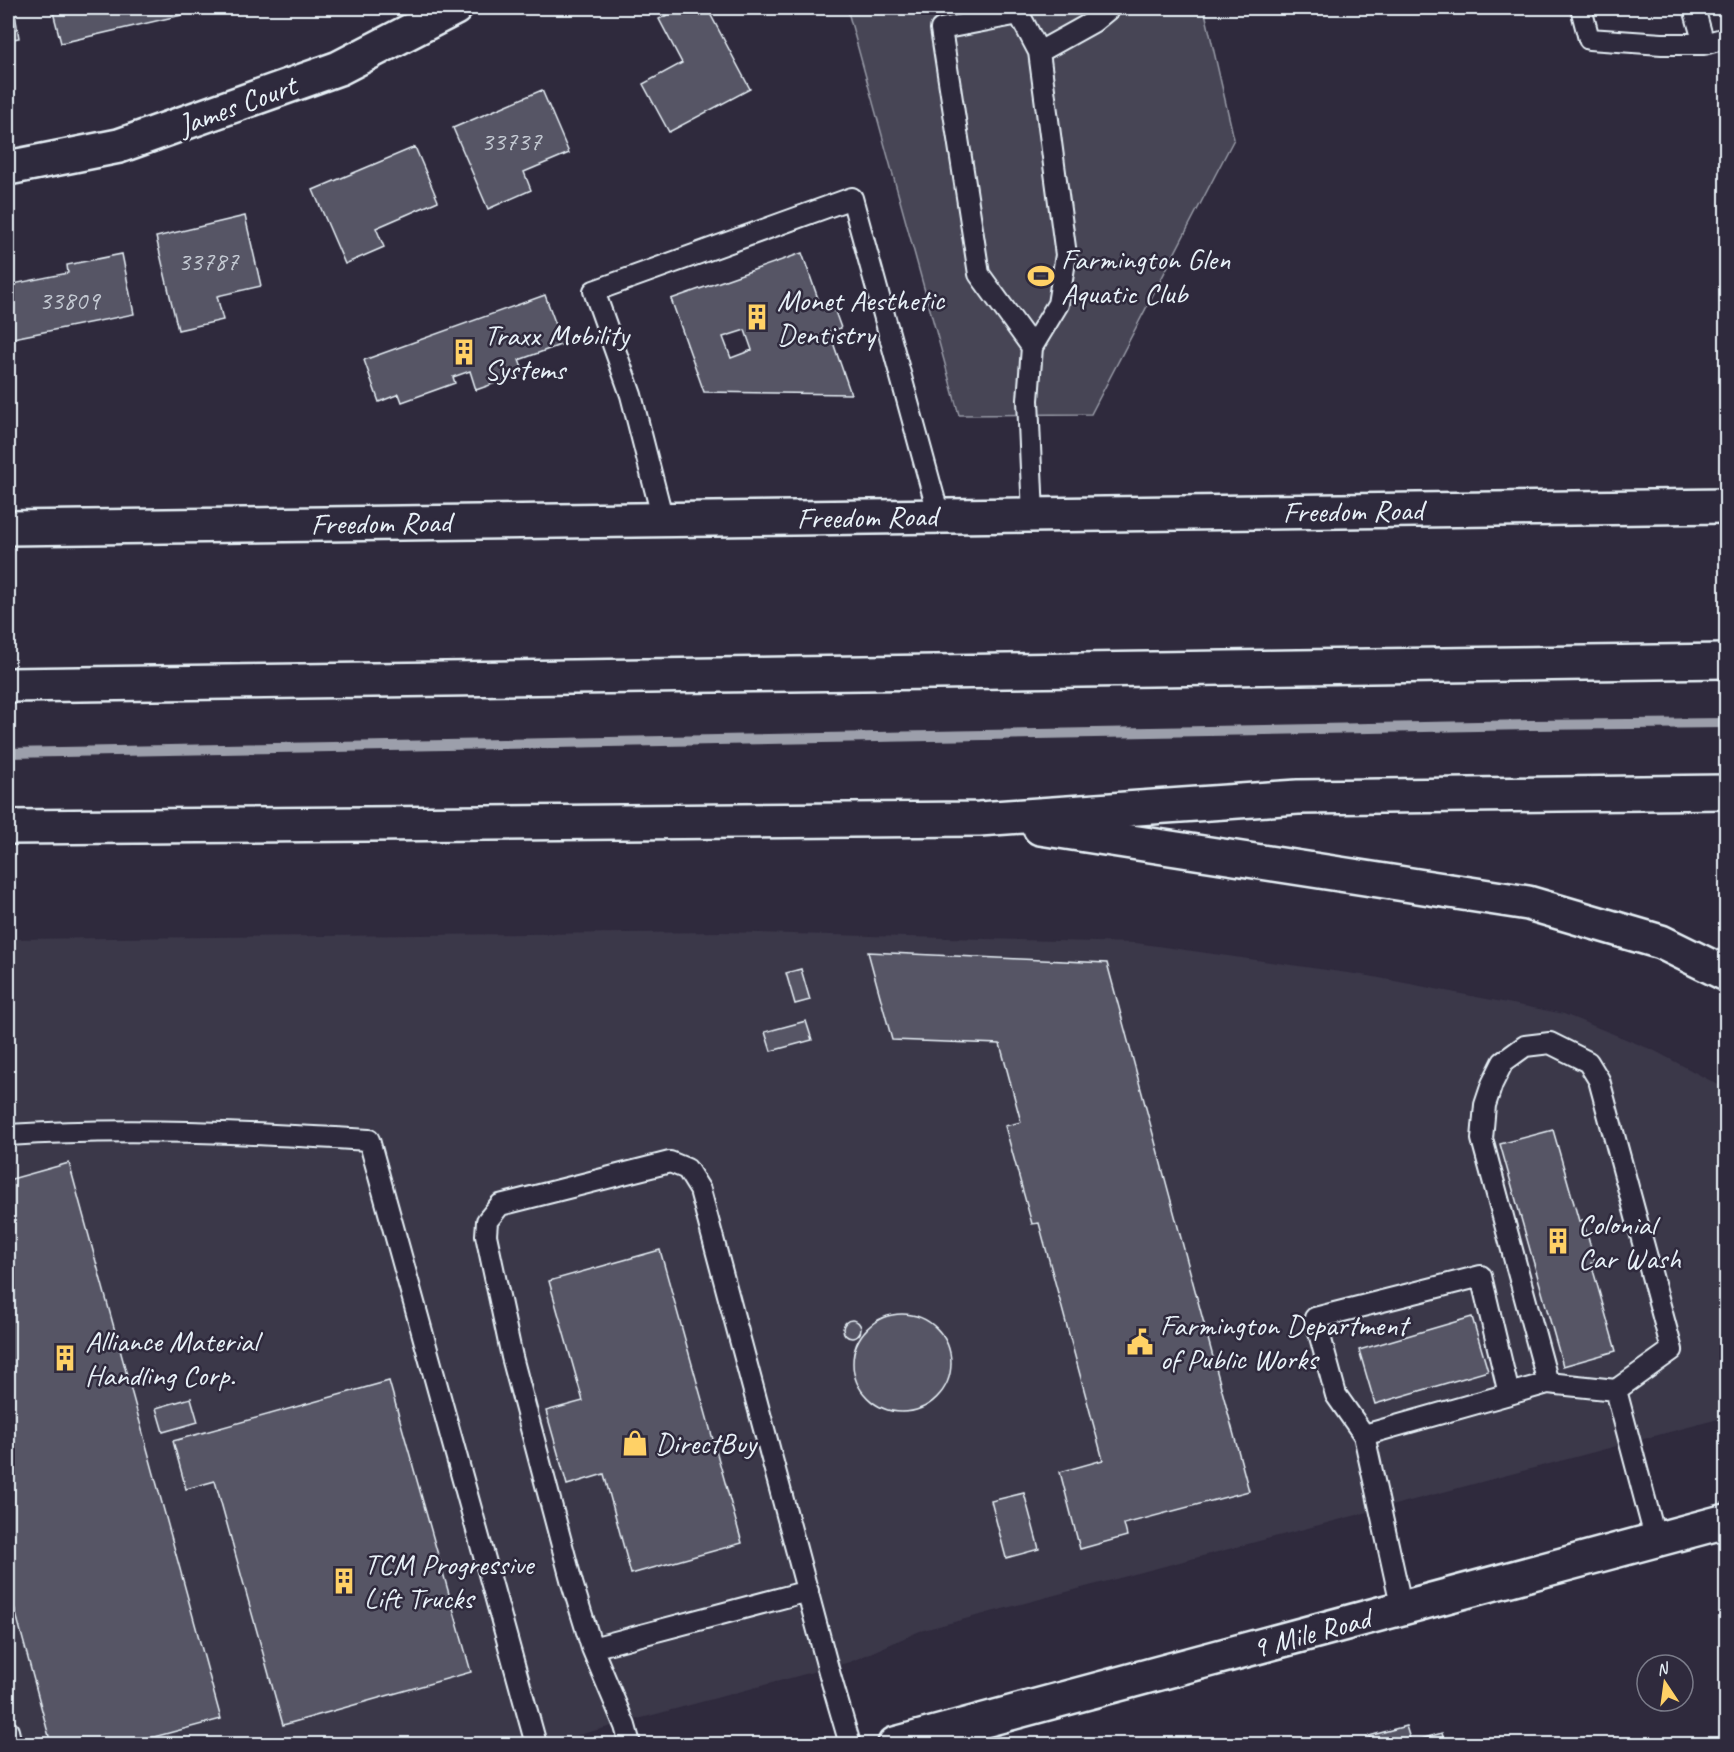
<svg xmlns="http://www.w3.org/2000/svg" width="1734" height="1752" font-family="Caveat,sans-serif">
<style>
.built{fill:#3b3749}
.green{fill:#464455;stroke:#979aa6;stroke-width:1.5}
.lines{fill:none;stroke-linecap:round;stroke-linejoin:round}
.stream{stroke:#9c9fab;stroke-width:10}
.building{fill:#575565;stroke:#e8f1f8;stroke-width:1.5;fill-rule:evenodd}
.service-casing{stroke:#e8f1f8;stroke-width:24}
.minor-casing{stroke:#e8f1f8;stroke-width:38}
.tertiary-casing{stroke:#e8f1f8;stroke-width:38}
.motorway-casing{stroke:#e8f1f8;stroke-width:38}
.service{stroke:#2f2a3d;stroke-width:20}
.minor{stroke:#2f2a3d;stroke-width:33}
.tertiary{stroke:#2f2a3d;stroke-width:33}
.motorway{stroke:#2f2a3d;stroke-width:33}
.labels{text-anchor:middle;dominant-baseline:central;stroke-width:5;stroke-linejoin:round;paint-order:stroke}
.number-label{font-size:27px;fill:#c4cad3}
.street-label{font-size:30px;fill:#e8f1f8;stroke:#2f2a3d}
.poi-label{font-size:30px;fill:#e8f1f8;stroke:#2f2a3d;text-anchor:start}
</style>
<rect width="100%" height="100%" fill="#2f2a3d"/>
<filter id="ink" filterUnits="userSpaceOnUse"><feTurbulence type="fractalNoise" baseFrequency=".0167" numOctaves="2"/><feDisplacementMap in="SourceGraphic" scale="12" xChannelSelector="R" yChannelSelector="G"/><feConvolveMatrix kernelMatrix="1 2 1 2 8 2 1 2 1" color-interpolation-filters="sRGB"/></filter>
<g filter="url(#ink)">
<path class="built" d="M721,932L1136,943L1369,976L1564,1014L1655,1051L1726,1089V1417L920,1631L850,1662L545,1744H8V939Z"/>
<path class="green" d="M847,8H1204L1234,139L1091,414L959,415Z"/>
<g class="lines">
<path class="stream" d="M8,753L1531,725L1726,723"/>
</g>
<path class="building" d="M8,8H14L19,38L8,40Z
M52,8H180L182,15L61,43Z
M681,8H707L750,89L669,132L643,84L682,63L659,19Z
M542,90L569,153L524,172L531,190L488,209L453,128Z
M415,147L438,201L376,228L384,247L345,264L313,190Z
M245,216L261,286L217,296L223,320L178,330L156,237Z
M802,253L821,307L832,303L841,328L829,331L851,394L704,392L671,299ZM745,330L752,350L731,358L723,337Z
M122,254L134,314L8,339V285L68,273L67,265Z
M545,295L563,344L519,360L524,373L476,390L470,371L453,377L455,383L402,402L399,394L379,402L364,360Z
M868,952L1107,963L1249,1491L1124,1524L1127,1536L1080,1549L1060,1472L1103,1460L1039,1223L1032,1224L1005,1126L1021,1122L1000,1044L892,1040Z
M801,969L810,1000L795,1004L786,973Z
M806,1021L812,1040L771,1051L765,1032Z
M1553,1130L1579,1221L1583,1220L1595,1262L1591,1263L1616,1351L1563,1366L1500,1144Z
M69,1163L221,1719L128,1744H51L8,1584V1180Z
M660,1250L742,1543L631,1574L604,1474L567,1485L546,1411L583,1401L549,1281Z
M853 1363a49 49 0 1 1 98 0a49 49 0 1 1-98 0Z
M1472,1317L1488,1371L1375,1404L1359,1350Z
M843 1329a9 9 0 1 1 18 0a9 9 0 1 1-18 0Z
M389,1381L471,1672L283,1725L215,1481L186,1489L173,1441Z
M191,1398L198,1422L163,1432L156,1408Z
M1024,1493L1039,1549L1006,1558L991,1501Z
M1406,1726L1411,1742L1442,1733L1445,1744H1372L1369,1736Z"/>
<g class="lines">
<g class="service-casing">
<path id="service" d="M1581,8L1589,39L1662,44H1704L1726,38
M1694,8L1704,44
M1039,52L1093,22L1110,8
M1032,347L979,274L941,29L1019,14L1039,52L1066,255L1058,304L1032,347L1028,400L1033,515
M663,520L631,395L594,291L852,198L939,516
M8,1135C128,1127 249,1133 369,1140L536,1744
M1548,1383L1482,1139L1485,1105L1492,1084L1503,1062L1525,1046L1550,1043L1588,1062L1599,1080L1672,1350L1616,1390L1656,1541
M1364,1435L1548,1383L1616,1390
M1402,1609L1364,1435L1336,1395L1315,1318L1481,1276L1509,1394
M592,1648L808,1591
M8,1731L11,1744
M630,1744L625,1726L592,1648L572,1583L512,1357L486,1235L487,1221L500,1205L670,1162L687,1169L700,1190L829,1672L850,1744"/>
</g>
<g class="minor-casing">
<path id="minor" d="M8,168L119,146L339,68L455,8"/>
</g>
<g class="tertiary-casing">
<path id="tertiary" d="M8,528L1726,506
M895,1744L1726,1521"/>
</g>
<g class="motorway-casing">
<path id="motorway" d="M8,685L1726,661
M8,827L979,819L1298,797L1726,792
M1040,828L1528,903L1661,942L1726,974"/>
</g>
<use href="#service" class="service"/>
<use href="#minor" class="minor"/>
<use href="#tertiary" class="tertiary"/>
<use href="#motorway" class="motorway"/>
</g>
</g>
<defs>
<g id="stadium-bare" transform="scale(2.07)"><path d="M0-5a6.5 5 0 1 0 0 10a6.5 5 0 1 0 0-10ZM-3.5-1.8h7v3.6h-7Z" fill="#ffd166" stroke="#2f2a3d" stroke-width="2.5" paint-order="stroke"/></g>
<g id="building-bare" transform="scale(2.07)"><path d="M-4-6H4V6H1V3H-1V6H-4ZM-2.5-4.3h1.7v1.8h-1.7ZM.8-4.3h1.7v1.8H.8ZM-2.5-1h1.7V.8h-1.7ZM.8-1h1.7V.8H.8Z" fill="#ffd166" stroke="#2f2a3d" stroke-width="2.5" paint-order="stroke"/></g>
<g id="civic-bare" transform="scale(2.07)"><path d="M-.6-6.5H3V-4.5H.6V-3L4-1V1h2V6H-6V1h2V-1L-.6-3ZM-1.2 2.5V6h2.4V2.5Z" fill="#ffd166" stroke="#2f2a3d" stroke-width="2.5" paint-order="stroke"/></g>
<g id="shop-bare" transform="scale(2.07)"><path d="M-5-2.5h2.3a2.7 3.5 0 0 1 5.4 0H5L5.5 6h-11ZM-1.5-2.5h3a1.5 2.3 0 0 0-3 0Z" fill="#ffd166" stroke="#2f2a3d" stroke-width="2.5" paint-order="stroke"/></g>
</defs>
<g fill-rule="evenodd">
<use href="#stadium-bare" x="1041" y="276"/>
<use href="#building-bare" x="757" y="317"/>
<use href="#building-bare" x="464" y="352"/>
<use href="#building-bare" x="1558" y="1241"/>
<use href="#civic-bare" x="1140" y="1342"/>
<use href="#building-bare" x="65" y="1358"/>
<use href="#shop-bare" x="635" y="1443"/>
<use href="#building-bare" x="344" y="1581"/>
</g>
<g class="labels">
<g class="number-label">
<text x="511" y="141">33737</text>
<text x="208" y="261">33787</text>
<text x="69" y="300">33809</text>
</g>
<g class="street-label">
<text transform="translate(237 105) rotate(-20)">James Court</text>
<text transform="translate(1353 511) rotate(-1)">Freedom Road</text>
<text transform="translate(867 517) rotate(-1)">Freedom Road</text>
<text transform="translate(381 523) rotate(-1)">Freedom Road</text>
<text transform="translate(1311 1633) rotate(-15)">9 Mile Road</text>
</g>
<g class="poi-label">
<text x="1061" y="259">Farmington Glen<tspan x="1061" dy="34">Aquatic Club</tspan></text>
<text x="777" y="300">Monet Aesthetic<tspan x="777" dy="34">Dentistry</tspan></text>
<text x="484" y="335">Traxx Mobility<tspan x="484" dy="34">Systems</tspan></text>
<text x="1578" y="1224">Colonial<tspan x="1578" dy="34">Car Wash</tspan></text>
<text x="1160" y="1325">Farmington Department<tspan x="1160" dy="34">of Public Works</tspan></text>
<text x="85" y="1341">Alliance Material<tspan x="85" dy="34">Handling Corp.</tspan></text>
<text x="655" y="1443">DirectBuy</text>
<text x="364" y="1564">TCM Progressive<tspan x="364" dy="34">Lift Trucks</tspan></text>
</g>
</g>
<rect width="1734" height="1752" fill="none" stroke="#2f2a3d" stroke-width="30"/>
<rect x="15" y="15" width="1704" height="1722" fill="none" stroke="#e8f1f8" stroke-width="2" filter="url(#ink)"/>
<g transform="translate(1665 1683) rotate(347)"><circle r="28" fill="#2f2a3d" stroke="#797a88" stroke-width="1.5"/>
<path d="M0-4.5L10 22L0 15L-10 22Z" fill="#ffd166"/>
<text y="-9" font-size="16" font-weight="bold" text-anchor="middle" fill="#e8f1f8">N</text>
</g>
</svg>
